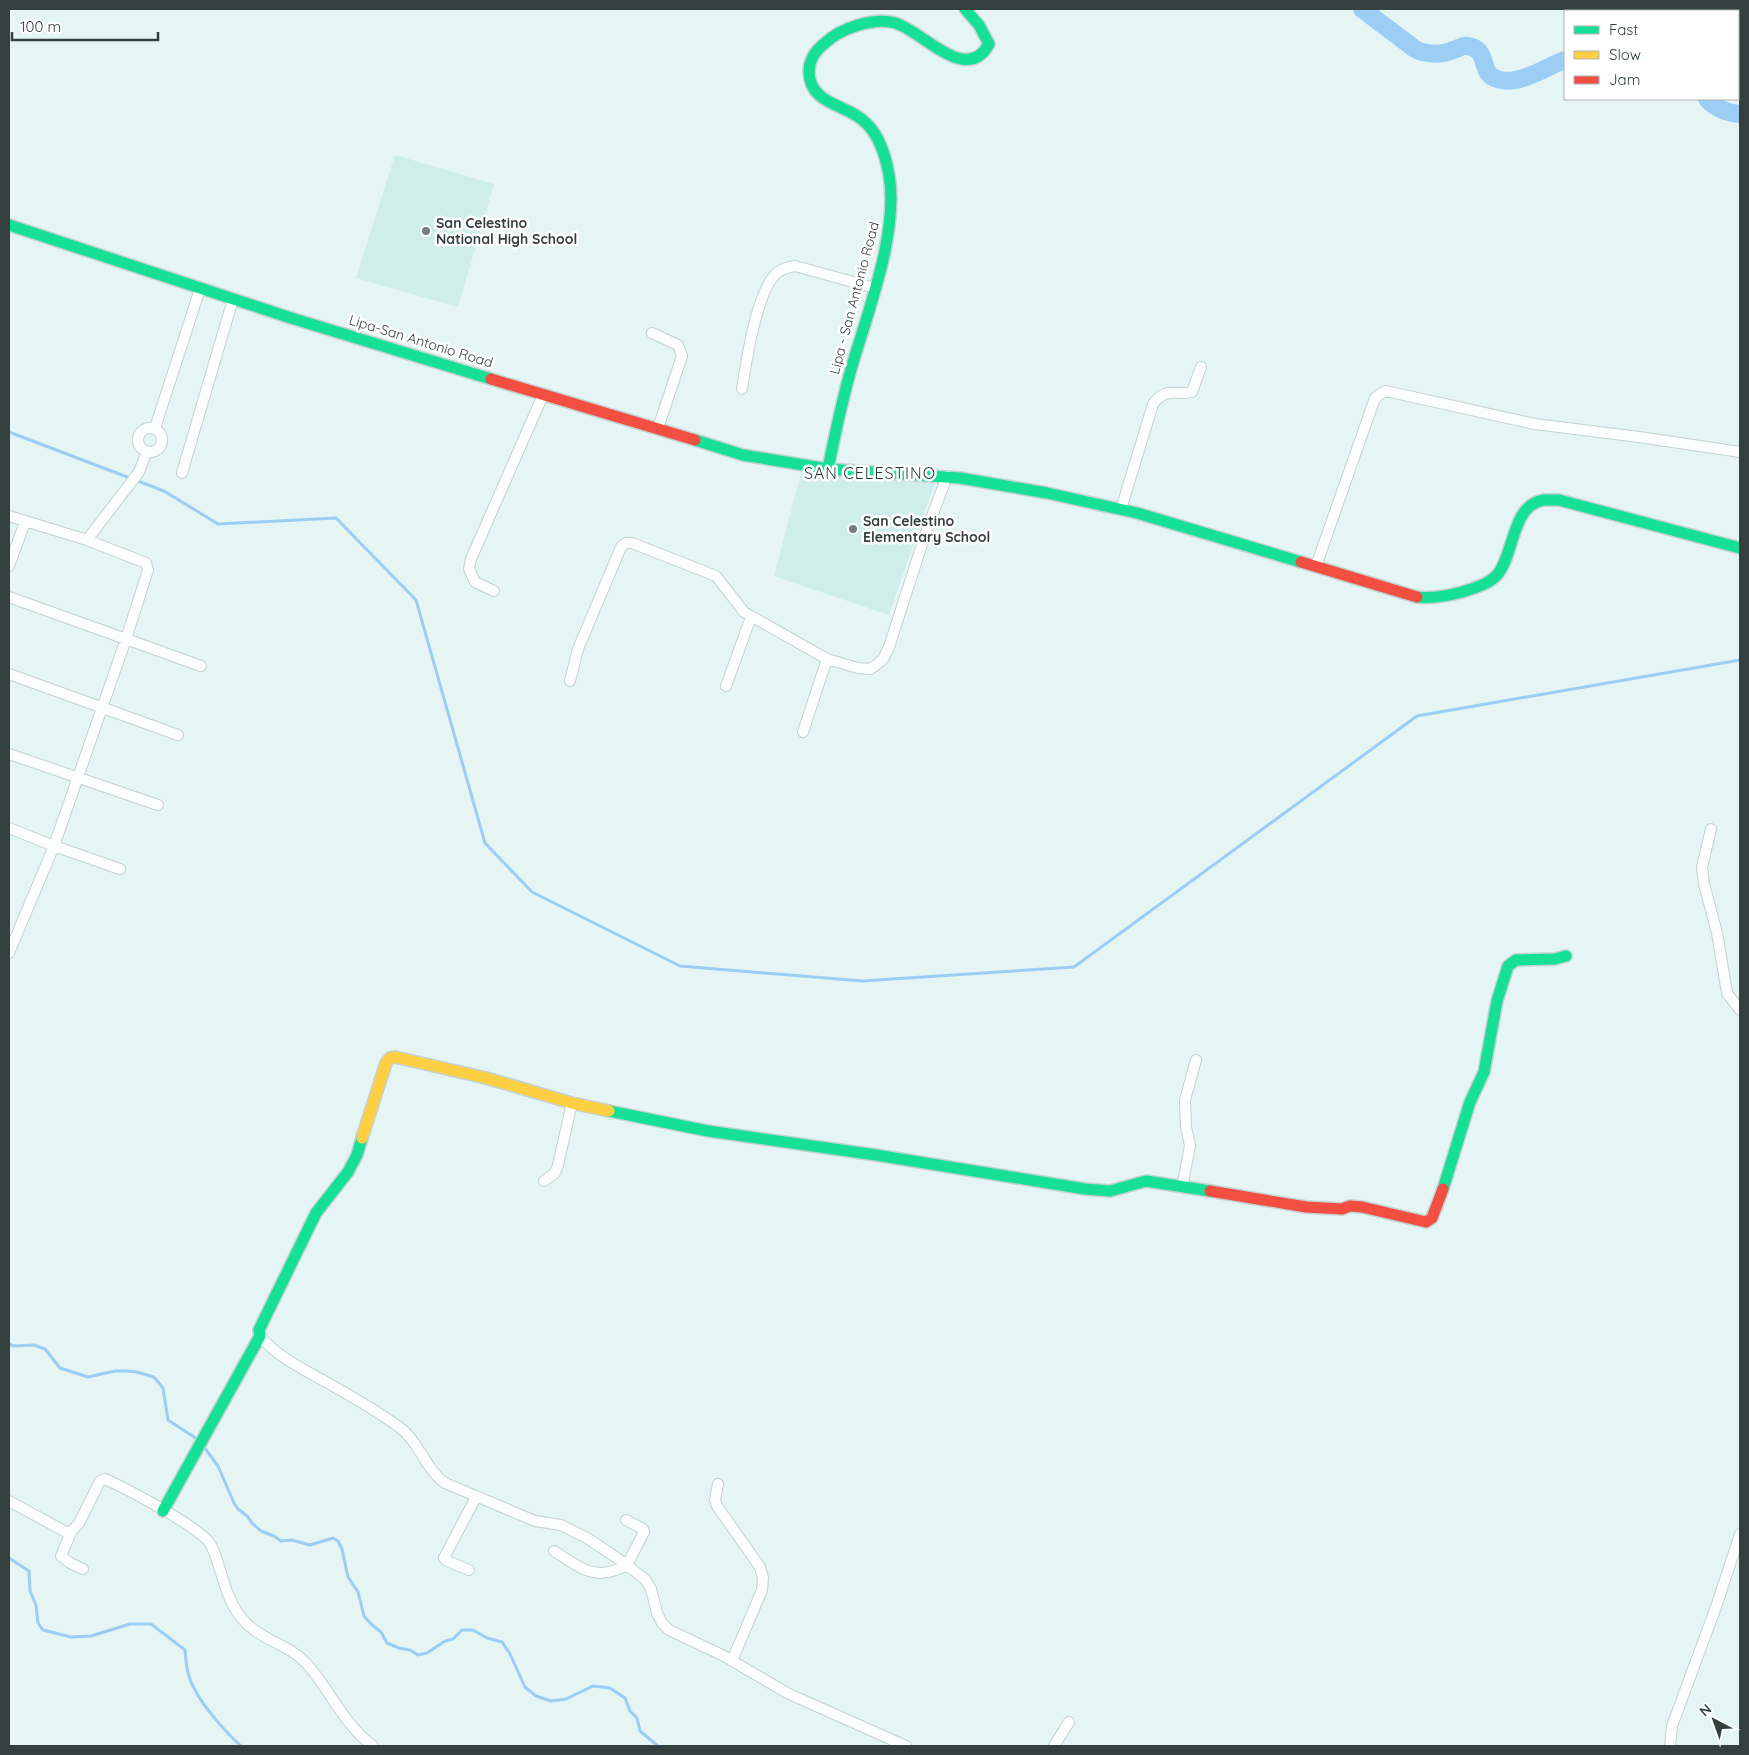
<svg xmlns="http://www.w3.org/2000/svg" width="1749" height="1755" font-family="Quicksand,sans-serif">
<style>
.built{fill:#cfede9}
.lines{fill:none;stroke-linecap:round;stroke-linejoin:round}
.stream{stroke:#9ccdf5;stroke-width:3}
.river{stroke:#9ccdf5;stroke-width:18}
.street-casing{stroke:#c4d2d1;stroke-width:12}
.fast-casing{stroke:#c4d2d1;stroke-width:14}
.slow-casing{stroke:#c4d2d1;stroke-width:14}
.jam-casing{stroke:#c4d2d1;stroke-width:14}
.street{stroke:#fbfefd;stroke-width:10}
.fast{stroke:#16e098;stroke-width:11}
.slow{stroke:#ffcf43;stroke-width:11}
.jam{stroke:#f24e42;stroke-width:11}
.poi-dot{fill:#717f7d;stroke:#fff;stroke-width:2}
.labels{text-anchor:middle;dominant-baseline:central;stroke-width:5;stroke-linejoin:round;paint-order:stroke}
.poi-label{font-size:14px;font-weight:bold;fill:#33403e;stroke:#fff;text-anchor:start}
.street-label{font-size:14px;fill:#33403e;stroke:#fff}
.quarter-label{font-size:16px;letter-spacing:1px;fill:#1f3a37;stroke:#fff}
</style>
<rect width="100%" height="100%" fill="#e4f5f3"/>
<path class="built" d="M395,155L494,184L458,307L356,278Z
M802,470L935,482L889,615L774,576Z"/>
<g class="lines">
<path class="stream" d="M9,432L164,491L218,524L336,518L416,600L485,843L532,892L680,966L862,981L1074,967L1417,716L1740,660
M9,1344L14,1346L34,1345L45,1349L60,1368L88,1377L115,1371H126L137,1372L154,1377L163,1388L168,1420L197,1439
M204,1447L218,1466L234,1503L238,1509L247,1516L252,1523L261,1531L274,1536L281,1541L292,1540L310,1545L333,1538L338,1541L342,1549L348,1577L358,1592L364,1616L371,1624L381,1632L387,1643L399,1648L410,1650L418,1655L427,1653L445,1641L453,1639L462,1630H473L487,1638L502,1642L510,1654L525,1687L536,1696L551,1701L566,1699L593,1686L610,1688L625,1698L630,1711L637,1718L640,1731L658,1746
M9,1558L29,1571L30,1591L36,1605L38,1623L43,1630L71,1637L91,1636L130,1624H151L185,1650C186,1662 187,1676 194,1688C202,1705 227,1734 241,1746"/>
<path class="river" d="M1362,9L1415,49C1429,56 1442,55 1456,49C1459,48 1463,45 1467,46C1484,48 1482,61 1487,71C1491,80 1506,82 1515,80C1533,77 1548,66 1565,60
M1707,99C1716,109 1727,113 1740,114"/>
<g class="street-casing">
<path id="street" d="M652,333L678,345L682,356L658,428
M742,389C746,362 757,288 778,272C783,268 789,267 795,266L875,288
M138 440a12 12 0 1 1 24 0a12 12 0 1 1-24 0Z
M155,428L200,289
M182,473L233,299
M1121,509L1153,404C1167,386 1174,396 1192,392L1201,367
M9,516L87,540L146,563L148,570L126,639L54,846L9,953
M87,540L139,472L147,451
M9,566L25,522
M1316,566L1375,398L1380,394L1386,391L1535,424L1639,437L1740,452
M494,591L475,582L469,569L471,559L543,395
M9,597L201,666
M9,674L178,735
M570,681L578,649L621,547L626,543H632L716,576L744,612L827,659L858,668L870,669L876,665L883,659L889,647L924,538L947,476
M726,686L751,617
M803,732L827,659
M9,754L158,805
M9,828L54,846L120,869
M1711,829L1702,867L1704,884L1717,933L1727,993L1740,1010
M544,1181L555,1173L558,1165L572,1103
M1182,1187L1190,1146L1186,1127L1185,1100L1196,1060
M260,1336C277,1357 303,1369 326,1382C351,1396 376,1410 399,1427C419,1441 425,1469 445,1483L535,1521L561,1525L587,1538L617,1558L645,1579L651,1589L657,1613L662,1623L669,1630L724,1656L787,1693L906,1746
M718,1484L715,1500L717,1506L760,1567L763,1578L762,1590L732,1661
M9,1501L66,1532H71L79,1523L100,1481L105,1479C125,1488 202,1528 211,1545C224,1572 223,1600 247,1624C264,1641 290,1645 307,1664C330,1690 344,1725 373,1746
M71,1532L61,1556L70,1563L83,1569
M554,1551C570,1561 589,1577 608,1572C615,1571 621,1568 627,1565L644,1532L643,1529L626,1520
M469,1570L447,1561L444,1558L476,1497
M1054,1746L1069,1722
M1670,1746L1672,1726L1716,1607L1740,1534"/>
</g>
<g class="fast-casing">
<path id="fast" d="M9,225L291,318L491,379
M695,440L743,455L828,469L960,478L1047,493L1137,513L1301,562
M828,469C835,434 842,400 852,366C868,311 899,232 889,175C886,158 880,137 867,124C849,104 810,106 809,72C809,60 816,50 825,43C841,28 874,17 895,23C922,30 966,86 989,44L979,25L965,9
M1417,597C1432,599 1447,596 1462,592C1474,588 1489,584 1497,575C1515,554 1511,505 1544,500C1549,500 1554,500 1559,500L1740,548
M609,1111L708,1131L876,1155L1085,1189L1110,1191L1146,1181L1210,1191
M1443,1189L1470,1102L1484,1072L1497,1001L1508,966L1516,960L1555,959L1566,956
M163,1511L260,1336L259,1330L316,1213L348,1172L357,1155L362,1138"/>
</g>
<g class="slow-casing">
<path id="slow" d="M362,1138L386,1063L390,1058L395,1057L486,1078L572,1103L609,1111"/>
</g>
<g class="jam-casing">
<path id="jam" d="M491,379L695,440
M1301,562L1417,597
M1210,1191L1306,1207L1342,1209L1350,1206L1362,1207L1426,1222L1432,1218L1443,1189"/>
</g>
<use href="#street" class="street"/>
<use href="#fast" class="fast"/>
<use href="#slow" class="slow"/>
<use href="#jam" class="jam"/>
</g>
<g class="poi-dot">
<circle cx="426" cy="231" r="5"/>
<circle cx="853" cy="529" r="5"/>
</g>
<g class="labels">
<g class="poi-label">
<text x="436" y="223">San Celestino<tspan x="436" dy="16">National High School</tspan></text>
<text x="863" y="521">San Celestino<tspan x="863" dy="16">Elementary School</tspan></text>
</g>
<g class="street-label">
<text transform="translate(854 298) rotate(-75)">Lipa - San Antonio Road</text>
<text transform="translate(421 341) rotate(17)">Lipa-San Antonio Road</text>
</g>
<g class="quarter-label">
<text x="870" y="473">SAN CELESTINO</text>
</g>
</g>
<rect width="1749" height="1755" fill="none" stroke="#33403e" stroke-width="20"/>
<rect x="1564" y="10" width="175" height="90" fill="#ffffff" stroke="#adb3b2"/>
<rect x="1574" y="26" width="25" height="8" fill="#16e098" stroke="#adb3b2"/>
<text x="1609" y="35" font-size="15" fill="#33403e">Fast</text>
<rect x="1574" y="51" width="25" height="8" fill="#ffcf43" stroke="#adb3b2"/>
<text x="1609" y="60" font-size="15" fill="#33403e">Slow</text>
<rect x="1574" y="76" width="25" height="8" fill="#f24e42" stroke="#adb3b2"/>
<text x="1609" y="85" font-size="15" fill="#33403e">Jam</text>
<g transform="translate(1714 1720) rotate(319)" stroke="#ffffff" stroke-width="4" paint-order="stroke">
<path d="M0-4L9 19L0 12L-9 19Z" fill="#33403e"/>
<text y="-8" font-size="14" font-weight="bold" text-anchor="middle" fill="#33403e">N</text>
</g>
<path d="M12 32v8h146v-8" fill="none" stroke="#33403e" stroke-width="2.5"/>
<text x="20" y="32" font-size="15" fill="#33403e" stroke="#ffffff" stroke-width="4" paint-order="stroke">100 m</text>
</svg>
